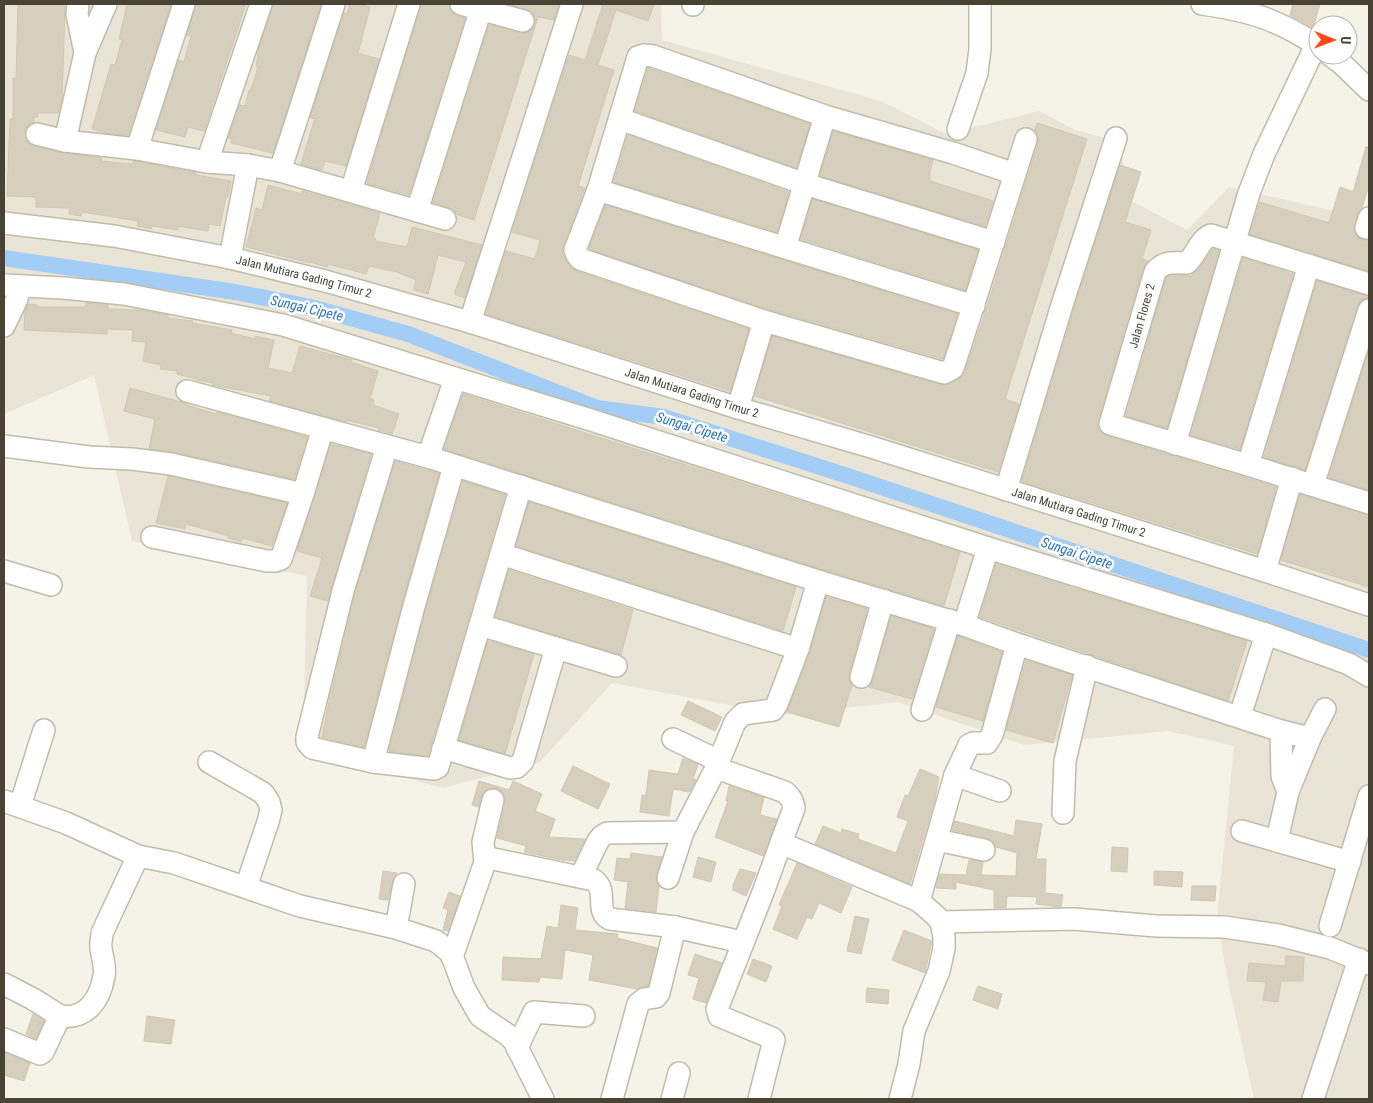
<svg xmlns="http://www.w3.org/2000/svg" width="1373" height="1103" font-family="'Roboto Condensed',sans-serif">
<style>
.residential{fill:#e9e4d6}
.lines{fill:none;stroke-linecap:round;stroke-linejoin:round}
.canal{stroke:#a2cdf4;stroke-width:16}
.building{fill:#d7cfbd;stroke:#d2c7b0}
.minor-casing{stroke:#c1bbaa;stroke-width:24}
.minor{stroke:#fff;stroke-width:21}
.labels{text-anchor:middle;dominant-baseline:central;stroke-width:5;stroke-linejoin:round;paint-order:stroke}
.street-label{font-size:12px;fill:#494336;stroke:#fff}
.water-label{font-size:14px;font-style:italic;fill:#2974bb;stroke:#fff}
</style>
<rect width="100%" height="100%" fill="#f5f2e8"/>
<path class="residential" d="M4,4H661L662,40L881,101L946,134L1039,111L1075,130L1118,141L1133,202L1187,230L1229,187L1369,219V1099H1254L1227,977L1217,917L1234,746L1169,731L1024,745L898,702L782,715L612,683L539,763L442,788L303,749L307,576L132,541L94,375L4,414Z"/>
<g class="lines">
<path class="canal" d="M4,258L235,292L311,307L408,334L597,408L664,417L848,476L1369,650"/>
</g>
<path class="building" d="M18,4H64L65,11L62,99L58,113H38V117H34V122L28,125L25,131V137L28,143L34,146L62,153L102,158L101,161L120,163L133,164V161H135L196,173V175L231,181L228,197H226L220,226L209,224L208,231L178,226V230L152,226L151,229L137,226L138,221L82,212L81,216L69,214L70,208L36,207V197L7,196L10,119H13V78L16,79Z
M127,4H171L128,135L105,133L92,129L111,64L115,65L122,40L119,39Z
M196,4H246L204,131L188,127L185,137L156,130L179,60L184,62L191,36L187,35Z
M273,4H321L273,153L231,143L232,139L228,138L240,105L245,106L249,90H251L258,67L256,66L258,56L257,55Z
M350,4H359L370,7L358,53L379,59L346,166L325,161L322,170L301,164L314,121L315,119L310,118L344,13L347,14Z
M421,4H449L452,13L465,18L409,195L367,183Z
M507,4H559L554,20L538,17L474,220L456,214L448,207L433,202L489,25L520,33H526L531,30L535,25V17L532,12Z
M603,4H654L648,21L616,10L598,65L614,70L578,186L585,188L563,246V255L570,266L576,271L749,329L730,391L486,314L506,251L535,259L540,240L512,232L569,55L585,60Z
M1293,4H1320L1313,28L1290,15Z
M648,68L810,124L796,168L635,111Z
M1037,123L1087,139L1005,399L1019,404L998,472L755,396L772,336L941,385L950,384L960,378L965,372L986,310L1038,143V136L1035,130Z
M833,131L933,160L930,171V181L993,201L985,226L820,176Z
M628,135L789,192L777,232L614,182Z
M1366,147H1369V191H1367L1362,208L1357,214L1354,230L1357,237L1363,240H1369V271L1250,234L1260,202L1329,223L1340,187L1353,192Z
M1120,165L1141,172L1125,222L1151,230L1142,259L1148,261L1143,268L1098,420V427L1101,433L1106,436L1276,487L1257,554L1022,481L1074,309Z
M268,185L302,194V191L380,213L373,238L376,239L375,241L407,247L412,227L482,245L465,298L454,294L466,262L438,255L428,294L414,290L416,280L397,272L369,266L366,274L328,264L327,267L310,262V263L246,247L256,208L262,210Z
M813,199L978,250L965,290L801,239Z
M605,205L957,314L943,359L768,309L589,249Z
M1213,249L1219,251L1167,428L1126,416L1166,278L1171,275L1191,276L1200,267Z
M1243,258L1293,274L1240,449L1191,435Z
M1317,281L1369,296V298L1361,300L1357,306L1305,470L1264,457Z
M86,303L108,305V309L139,310L168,315V318L193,321L192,323L232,330L231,333L255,339V336L274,340L268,368L292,373L300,346L352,360L351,362L378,371L370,399L374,400L373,405L399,414L392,434L378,430L379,428L346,420V422L269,401L271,396L212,385L213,383L197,380V379L177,374V371L160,369L161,365L143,361L146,342L132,341L133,330L107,329V334L24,330L25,312L28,304L37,305V307H85Z
M1369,350V490L1329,477Z
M130,388L181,402L187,404V405L216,414L217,412L307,437L294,479L174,452L149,449L155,419L124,411Z
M463,394L960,552L944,606L822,569L444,449Z
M331,444L371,454L328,601L310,596L322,558L297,551Z
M395,461L439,474L402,603L364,747L322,737L329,702L355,594Z
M168,476L287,503L272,546L242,538L241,542L228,538L229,536L186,524L185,529L156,523Z
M463,481L505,495L428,756L389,751L426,609Z
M1300,494L1369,515V587L1281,560Z
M529,502L796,587L783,631L516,546Z
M996,564L1247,641L1228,701L980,617Z
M509,570L633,610L621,655L495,617Z
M826,597L867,609L849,674V680L852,685L839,727L787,712L810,653Z
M891,616L934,629L912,699L869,687L873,680Z
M958,636L1002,652L983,721L936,707Z
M488,641L534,654L505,754L459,740Z
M1026,660L1072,675L1053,743L1006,730Z
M688,701L722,717L715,731L681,715Z
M683,758L698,765L693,779L696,780L689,792L673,789L669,816L640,812L642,795H646L649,770L678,774Z
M573,766L610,784L598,809L561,791Z
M920,769L939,777L935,799L910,884L815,844L823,826L841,833L842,829L859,834L858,839L896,853L908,821L897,817L905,795L908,796Z
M479,781L509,790L513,781L542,794L535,811L555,819L549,837L585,839L574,861L562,860L524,852L526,846L497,838L505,803V796L501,791L496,788H490L484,792L479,807L472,805Z
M729,786L764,798L760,815L777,819L763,856L715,837L728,801H726Z
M1016,820L1042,824L1036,859H1046L1045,893L1063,895L1061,907L1036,904L1037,897L1007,896L1006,908H994V890L956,882V889L936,888L940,874L966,875L969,860L983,862L981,875L1016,876L1017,853L996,847L993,841L987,838L952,830L955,821L1014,836Z
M1112,847L1128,848L1127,872L1111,871Z
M631,853L662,857L656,875V881L659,886L656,912L625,908L628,882L614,880L617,858L630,859Z
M698,857L716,862L711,882L693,877Z
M797,863L852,887L841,913L819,903L812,919L807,917L797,939L773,929L782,906L779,905Z
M740,869L756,873L746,896L733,890V885Z
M383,871L397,873L392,882L388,900L379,899Z
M1154,871L1183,872L1182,887L1154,885Z
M1192,886H1216L1215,901L1191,900Z
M449,892L460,896L448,931L443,930L448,910L443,908Z
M561,905L578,908L575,930L618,934L617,938L657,948L648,986L637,989L589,980L593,955L565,950L562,979L540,977L539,982L502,980L503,957L541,959L547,926L558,928Z
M855,916L869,919L861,954L847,951Z
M904,930L932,941L925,973L892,960Z
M695,954L722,963L706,1003L693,999L699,978L688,975Z
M1286,956L1304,957L1303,981H1281L1278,1002L1263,1000L1266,982L1247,981L1249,963L1285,966Z
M753,959L772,966L766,982L747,974Z
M978,986L1002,994L998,1009L973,1000Z
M867,988L889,990L888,1004L866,1002Z
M33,1014L44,1021L36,1039L26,1034Z
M147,1016L175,1020L171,1044L144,1041Z
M4,1052L30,1063L24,1081L4,1075Z"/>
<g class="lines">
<g class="minor-casing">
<g id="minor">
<path d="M461,4L523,21"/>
<path d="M1202,4C1250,11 1277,19 1318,46"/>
<path d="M693,5V4"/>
<path d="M85,53L106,4"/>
<path d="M1330,55L1341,63L1369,90"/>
<path d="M620,119L805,184L994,242"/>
<path d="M958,129L977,73L980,49V4"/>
<path d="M37,134L65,141L137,149L207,162L248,165L280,171L445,219"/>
<path d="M65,141L85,53L77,14L78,4"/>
<path d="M137,149L184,4"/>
<path d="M207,162L261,4"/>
<path d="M280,171L334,4"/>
<path d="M1015,174L953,153L825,116L653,56L644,55L638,57L598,190L575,250L577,255L580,259L764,321L944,373L953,368C978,292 1002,215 1026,139"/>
<path d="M598,190L974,306"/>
<path d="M351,191L409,4"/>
<path d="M417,211L481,9"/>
<path id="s1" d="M4,223L114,236L230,258L325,281L470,322L738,408L871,447L1265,571L1369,605"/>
<path d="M1366,228L1369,218"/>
<path d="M785,248L825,116"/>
<path d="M230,258L248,165"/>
<path d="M1369,284L1211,235C1200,239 1196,255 1187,263C1174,263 1164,260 1155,272L1110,424L1248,465L1369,503"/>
<path d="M4,285L63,288L124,294L283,325L591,420L988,548L1266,634L1349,664L1369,676"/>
<path d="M470,322L572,4"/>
<path d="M4,326L17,299L20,286"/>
<path d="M187,391L428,457L818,581L964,625L988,548"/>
<path d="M738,408L764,321"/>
<path d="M1175,444L1249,193L1264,154L1316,45"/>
<path d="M4,446L89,457L132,459L171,464L303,494"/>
<path d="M387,446L343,591L307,737V742L312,748L373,762L434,769L438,767L521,486"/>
<path d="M428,457L455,379"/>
<path d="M1248,465L1309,265"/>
<path d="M1313,485L1369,310"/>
<path d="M1006,490L1062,305L1116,138"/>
<path d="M152,537L267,561H275L281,559L303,494L323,428"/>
<path d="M501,554L798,649"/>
<path d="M4,571L51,585"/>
<path d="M1265,571L1292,478"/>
<path d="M480,625L616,666"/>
<path d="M964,625L1017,644L1281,731L1310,738"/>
<path d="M861,677L883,600"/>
<path d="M922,710L950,620"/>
<path d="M1240,716L1266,634"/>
<path d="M1281,731L1282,776L1288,792"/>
<path d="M673,739L719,761"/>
<path d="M443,748L510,768L517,767L523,761L556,648"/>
<path d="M209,762L263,793L269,802L271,810L268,822L246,887"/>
<path d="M373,762L414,606L454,466"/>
<path d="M716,768L785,792C790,797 793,800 794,808L781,843L919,901L937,917L941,922L944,937V948L939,971L914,1031L909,1064L900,1099"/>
<path d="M955,775L969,745L973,743H987L992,735L1017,644"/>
<path d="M4,801L66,823L138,856L174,863L300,906L396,928L436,941L451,953L464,988L480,1016L508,1035L514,1041L543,1099"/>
<path d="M20,806L44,730"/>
<path d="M1063,813L1065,761L1087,666"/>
<path d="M1242,831L1350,862"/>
<path d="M937,840L984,850"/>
<path d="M1277,840L1288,792L1310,738L1325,709"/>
<path d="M485,862L483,842L493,800"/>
<path d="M581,876L598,841L602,836L607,833L683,832L716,768L735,722L743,714L773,710L777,704L798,649L818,581"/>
<path d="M668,878L683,832"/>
<path d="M919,901L955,775L1000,791"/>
<path d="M941,922L1074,919L1156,926L1224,927L1278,935L1330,948L1369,964"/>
<path d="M1330,926L1369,796"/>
<path d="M396,928L404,884"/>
<path d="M452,957L485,862L489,858L594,880C609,892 594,911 610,919L675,927L742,942"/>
<path d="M4,984L33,999L60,1016L43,1052L40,1054L4,1039"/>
<path d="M60,1016C86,1020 100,1000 104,976C106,967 102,957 101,948C100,943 102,938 102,933L138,856"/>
<path d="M517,1048L534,1012L584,1016"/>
<path d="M612,1099L638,1004L644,999L656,997L659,993L675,927"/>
<path d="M672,1099L679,1073"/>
<path d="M759,1099L774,1040L772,1038L719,1016L717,1009L762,895L781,843"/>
<path d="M1313,1099L1359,959"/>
</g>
</g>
<use href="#minor" class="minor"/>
</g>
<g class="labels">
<g class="street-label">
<text stroke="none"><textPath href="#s1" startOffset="305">Jalan Mutiara Gading Timur 2</textPath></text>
<text transform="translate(1142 316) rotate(-74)">Jalan Flores 2</text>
<text stroke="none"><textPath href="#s1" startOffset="710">Jalan Mutiara Gading Timur 2</textPath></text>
<text stroke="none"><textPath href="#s1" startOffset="1115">Jalan Mutiara Gading Timur 2</textPath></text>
</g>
<g class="water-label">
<text transform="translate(307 308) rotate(13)">Sungai Cipete</text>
<text transform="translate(692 427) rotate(17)">Sungai Cipete</text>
<text transform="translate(1077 553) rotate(18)">Sungai Cipete</text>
</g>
</g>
<rect width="1373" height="1103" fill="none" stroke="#494336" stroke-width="10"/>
<g transform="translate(1333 40) rotate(91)"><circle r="24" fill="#ffffff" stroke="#b6b4af"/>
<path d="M0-4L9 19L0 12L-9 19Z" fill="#ff4815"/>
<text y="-8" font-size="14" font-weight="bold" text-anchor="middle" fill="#494336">U</text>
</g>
</svg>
